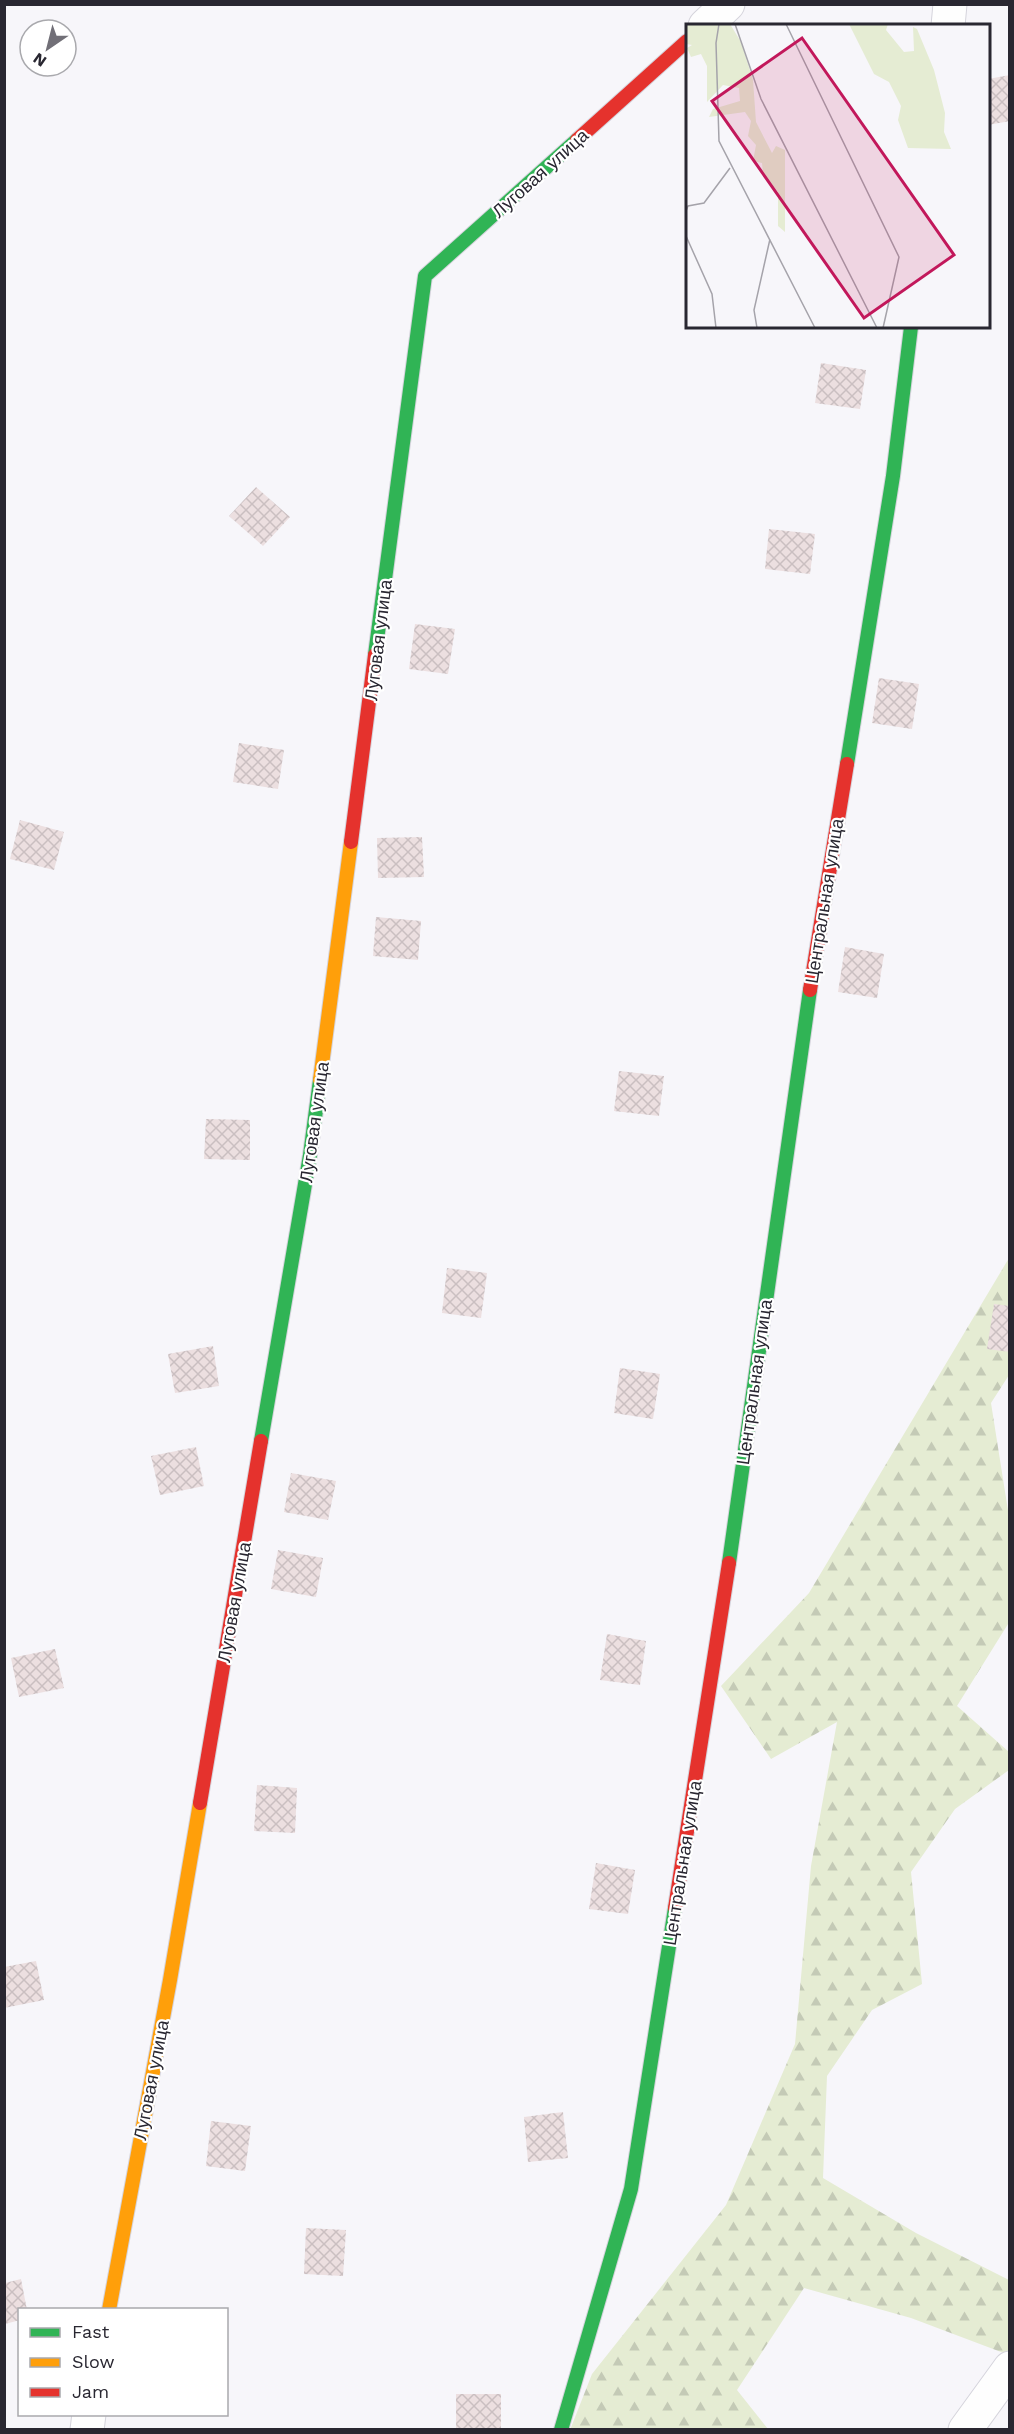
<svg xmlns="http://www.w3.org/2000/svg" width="1014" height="2434" font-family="'Work Sans',sans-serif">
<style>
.forest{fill:url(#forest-firs)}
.building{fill:url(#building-cross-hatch)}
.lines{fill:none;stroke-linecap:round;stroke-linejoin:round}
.street-casing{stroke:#d5d4dc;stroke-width:35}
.fast-casing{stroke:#d5d4dc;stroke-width:16}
.slow-casing{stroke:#d5d4dc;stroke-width:16}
.jam-casing{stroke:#d5d4dc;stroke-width:16}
.street{stroke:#fefefe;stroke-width:33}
.fast{stroke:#30b455;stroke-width:14}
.slow{stroke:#ff9f0a;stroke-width:14}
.jam{stroke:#e5322d;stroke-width:14}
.labels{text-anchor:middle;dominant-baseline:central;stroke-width:4.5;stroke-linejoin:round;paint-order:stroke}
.street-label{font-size:18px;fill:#292731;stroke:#fff}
.inset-road{fill:none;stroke:#a5a3aa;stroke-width:1.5}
.view{fill:#c2185b;fill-opacity:0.15;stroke:#c2185b;stroke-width:3}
.inset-edge{fill:none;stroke:#292731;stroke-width:3}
</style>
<defs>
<pattern id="forest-firs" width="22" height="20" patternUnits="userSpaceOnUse" patternTransform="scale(1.5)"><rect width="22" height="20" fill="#e5ecd3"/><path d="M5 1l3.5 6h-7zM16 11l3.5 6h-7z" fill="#c4cab6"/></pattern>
<pattern id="building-cross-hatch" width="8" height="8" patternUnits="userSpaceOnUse" patternTransform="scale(1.5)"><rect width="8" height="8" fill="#ecdfe0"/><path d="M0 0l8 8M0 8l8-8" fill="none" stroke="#cabfc1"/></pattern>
</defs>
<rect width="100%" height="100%" fill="#f7f6fa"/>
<path class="forest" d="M1009,1258V1375L991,1403L1009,1517L1008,1624L957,1706L1009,1752V1770L955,1809L911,1872L922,1984L872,2010L827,2076L823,2178L916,2233L1009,2280V2355L911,2318L804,2288L737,2390L768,2429L570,2430L592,2374L726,2205L795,2044L811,1866L837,1722L771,1759L721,1686L809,1593Z"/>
<path class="building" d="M1010,75V121L988,125V79Z
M821,363L866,370L860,409L815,403Z
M256,487L290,517L263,546L229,516Z
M769,529L815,534L810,574L765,569Z
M415,624L455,629L448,674L409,669Z
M879,678L919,684L912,729L872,723Z
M239,743L284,750L278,789L233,782Z
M20,820L64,832L54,870L10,859Z
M422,837L424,877L378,878L377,838Z
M376,917L421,921L418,960L373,956Z
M845,947L884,954L877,998L838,992Z
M619,1071L664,1076L659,1116L614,1111Z
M206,1119L250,1120V1160L204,1159Z
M447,1268L487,1273L481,1318L442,1313Z
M994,1304L1010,1306V1352L987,1349Z
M213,1346L219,1386L175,1393L168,1354Z
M620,1368L660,1374L653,1419L614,1413Z
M196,1447L204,1486L160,1495L151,1456Z
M291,1473L336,1481L328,1520L284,1512Z
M278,1550L323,1558L316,1597L271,1589Z
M607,1634L646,1641L640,1685L600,1680Z
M55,1649L64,1688L19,1697L11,1658Z
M257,1785L297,1788L295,1833L254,1831Z
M596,1863L635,1870L628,1914L589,1909Z
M36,1961L44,2000L4,2008V1967Z
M563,2112L568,2158L528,2162L524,2117Z
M211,2121L251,2126L245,2171L206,2166Z
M306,2228L346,2230L343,2276L304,2274Z
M21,2279L27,2310H20V2320L5,2324V2283Z
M456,2394H501V2430H456Z"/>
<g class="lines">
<g class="street-casing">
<path id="street" d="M705,26L728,4
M948,26L950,4
M87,2430L89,2414
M965,2430L1010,2368"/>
</g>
<g class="fast-casing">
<path id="fast" d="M375,655L425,276L577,140
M847,764L893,476L911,327
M261,1441L310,1155L320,1080
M729,1563L810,990
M561,2430L631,2189L675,1908"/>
</g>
<g class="slow-casing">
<path id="slow" d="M320,1080L351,842
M109,2310L170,1980L200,1803"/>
</g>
<g class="jam-casing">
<path id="jam" d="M577,140L687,41
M351,842L375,655
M810,990L847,764
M200,1803L261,1441
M675,1908L729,1563"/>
</g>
<use href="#street" class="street"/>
<use href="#fast" class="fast"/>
<use href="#slow" class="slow"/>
<use href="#jam" class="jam"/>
</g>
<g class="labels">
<g class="street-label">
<text transform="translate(540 173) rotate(-42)">Луговая улица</text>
<text transform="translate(378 640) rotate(-83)">Луговая улица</text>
<text transform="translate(824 901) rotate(-81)">Центральная улица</text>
<text transform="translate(314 1122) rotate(-82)">Луговая улица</text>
<text transform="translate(754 1382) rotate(-82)">Центральная улица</text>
<text transform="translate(234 1602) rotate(-80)">Луговая улица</text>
<text transform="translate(682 1863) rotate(-81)">Центральная улица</text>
<text transform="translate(151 2080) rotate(-79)">Луговая улица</text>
</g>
</g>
<g transform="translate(686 24)">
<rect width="304" height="304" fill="#f7f6fa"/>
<path d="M1,0H44L55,18L67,56L70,98L86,129L90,122L99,126V208L92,202V168L77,149L76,139L67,137L70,121L62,112L65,97L59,88L23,93L27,85L54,77L53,64L37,61L21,78V42L15,30L5,33L1,24L6,21L0,20ZM163,0H202L200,6L218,28L228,27L227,3L231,5L248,46L259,89L258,108L265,125L222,124L212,96L215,82L203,58L188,50Z" fill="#e5ecd3"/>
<path class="inset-road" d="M33,0L30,19L33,117L129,304M49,0L75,75L191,304M100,0L213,233L197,304M0,187L2,182L18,179L44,144M0,212L26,270L30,304M71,304L68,286L84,215"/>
<path class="view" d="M116,14L268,231L178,294L26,77Z"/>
<rect width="304" height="304" class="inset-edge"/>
</g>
<rect width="1014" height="2434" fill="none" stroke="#292731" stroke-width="12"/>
<rect x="18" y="2308" width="210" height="108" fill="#ffffff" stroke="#a9a9ad" stroke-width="1.5"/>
<rect x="30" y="2328" width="30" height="9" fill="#30b455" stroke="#a9a9ad" stroke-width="1.5"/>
<text x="72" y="2338" font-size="18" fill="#292731">Fast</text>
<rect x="30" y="2358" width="30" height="9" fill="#ff9f0a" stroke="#a9a9ad" stroke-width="1.5"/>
<text x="72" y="2368" font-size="18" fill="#292731">Slow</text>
<rect x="30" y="2388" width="30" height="9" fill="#e5322d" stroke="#a9a9ad" stroke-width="1.5"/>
<text x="72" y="2398" font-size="18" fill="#292731">Jam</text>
<g transform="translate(48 48) rotate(215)"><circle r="28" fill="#ffffff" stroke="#a9a9ad" stroke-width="1.5"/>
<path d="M0-4.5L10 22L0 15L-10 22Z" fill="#716f77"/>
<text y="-9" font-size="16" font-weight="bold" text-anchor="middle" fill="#292731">N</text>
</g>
</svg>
